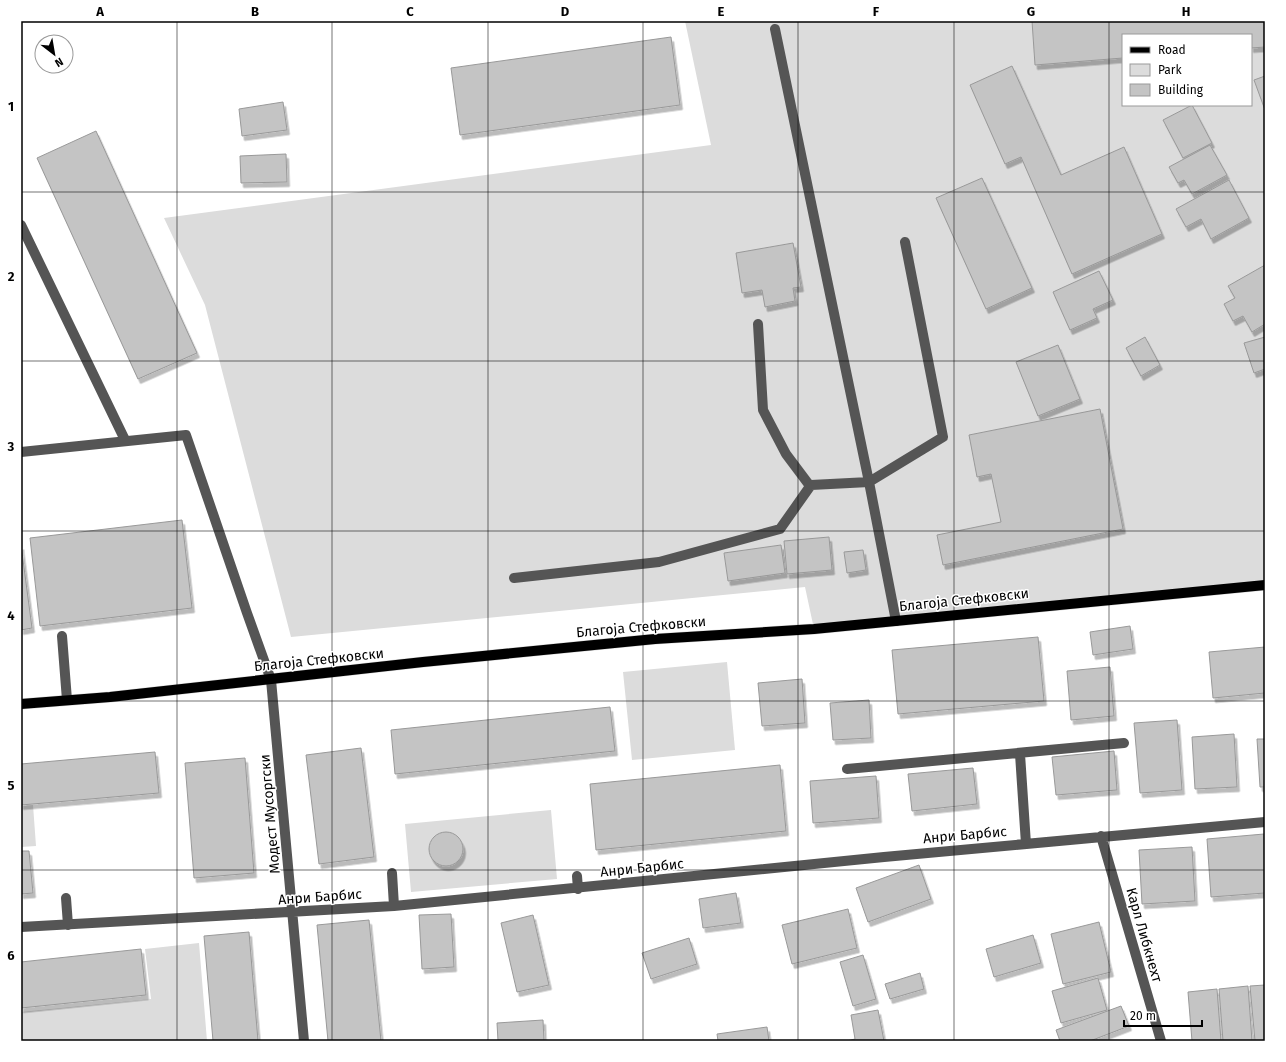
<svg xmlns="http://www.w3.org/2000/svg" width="1286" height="1062" font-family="'Fira Sans',sans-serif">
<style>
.green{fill:#dcdcdc;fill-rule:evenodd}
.building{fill:#c4c4c4;stroke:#999;filter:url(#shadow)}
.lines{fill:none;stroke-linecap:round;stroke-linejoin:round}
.major-casing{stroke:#dbdbdb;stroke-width:11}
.minor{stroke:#555;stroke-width:10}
.major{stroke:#000;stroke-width:10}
.grid{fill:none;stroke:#000;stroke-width:1;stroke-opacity:0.55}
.labels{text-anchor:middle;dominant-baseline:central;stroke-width:3;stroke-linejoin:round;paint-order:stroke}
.street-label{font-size:14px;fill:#000;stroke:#fff}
.neatline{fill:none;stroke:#000;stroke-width:1.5}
.grid-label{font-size:13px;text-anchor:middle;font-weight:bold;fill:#000}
</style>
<defs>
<filter id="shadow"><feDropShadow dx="2.5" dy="4.5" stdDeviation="0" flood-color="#0004"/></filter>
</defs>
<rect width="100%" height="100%" fill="#fff"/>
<path class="green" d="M685,21H1265V584L814,629L805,587L291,637L205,305L164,218L711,145ZM1123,35H1251V105H1123Z
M727,662L735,750L632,760L623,672Z
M33,805L36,846L21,847V806Z
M551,810L557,879L411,892L405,824Z
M199,943L207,1041H21V1012L151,999L145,949Z"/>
<path class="building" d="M1032,21H1265V47L1251,48V35H1123V58L1035,65Z
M671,37L680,105L460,135L451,68Z
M1012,66L1061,175L1124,147L1162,234L1072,274L1021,157L1005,164L970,85Z
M1265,76V110L1254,80Z
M283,102L287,130L242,136L239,109Z
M1192,105L1212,143L1183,158L1163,120Z
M96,131L197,353L138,379L37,158Z
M1210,145L1227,175L1192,194L1184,180L1178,183L1169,167Z
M286,154L287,182L241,183L240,156Z
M982,178L1032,288L986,309L936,198Z
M1229,180L1249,218L1211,239L1201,219L1186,227L1176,209Z
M793,243L801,287L793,288L795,301L765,307L762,290L742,293L736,253Z
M1265,265V324L1252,332L1243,316L1233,321L1224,304L1235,298L1228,286Z
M1099,271L1113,300L1093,309L1097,318L1070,330L1053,292Z
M1145,337L1160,365L1141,376L1126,348Z
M1265,337V369L1254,373L1244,343Z
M1058,345L1080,399L1038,416L1016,362Z
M1100,409L1123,529L943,565L937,535L1001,522L991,474L977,477L969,435Z
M182,520L192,608L40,626L30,538Z
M829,537L832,570L787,574L784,541Z
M21,545L32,628L21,630Z
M781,545L785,573L728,581L724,553Z
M863,550L866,570L847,573L844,552Z
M1130,626L1133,649L1093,655L1090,632Z
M1038,637L1044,701L898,714L892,650Z
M1265,647V693L1213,698L1209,652Z
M1110,667L1114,716L1071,720L1067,671Z
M802,679L805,723L762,726L758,683Z
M869,700L871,738L833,740L830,703Z
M610,707L615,751L395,774L391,730Z
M1177,720L1182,790L1140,793L1134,723Z
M1234,734L1237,787L1195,789L1192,737Z
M1257,739H1265V787H1260Z
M361,748L374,857L319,864L306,755Z
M1114,751L1117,790L1056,795L1052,757Z
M155,752L159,793L21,805V764Z
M245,758L254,873L194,878L185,763Z
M780,765L786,831L596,850L590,784Z
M973,768L977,804L912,811L908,774Z
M876,776L879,818L813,823L810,781Z
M429 849a17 17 0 1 1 34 0a17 17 0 1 1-34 0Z
M1264,834L1265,893L1211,897L1207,839Z
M1192,847L1195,901L1142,904L1139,850Z
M21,851H29L33,893L21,894Z
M919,865L931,899L868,922L856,888Z
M736,893L741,923L703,928L699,899Z
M848,909L857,948L792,964L782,925Z
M451,914L454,967L422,969L419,915Z
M533,915L549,985L517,992L501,923Z
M369,920L381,1041H328L317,925Z
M1099,922L1111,972L1063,984L1051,934Z
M249,932L258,1041H213L204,936Z
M1033,935L1041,963L994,977L986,949Z
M689,938L697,964L651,979L642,953Z
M141,949L146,995L21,1008V962Z
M863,955L876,999L853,1006L840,962Z
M920,973L924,989L890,999L885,984Z
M1098,978L1107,1010L1061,1023L1052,991Z
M1265,985V1041H1255L1250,986Z
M1248,986L1252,1041H1223L1219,989Z
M1217,989L1221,1041H1192L1188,992Z
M1121,1006L1129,1026L1090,1041H1060L1056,1030Z
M878,1010L884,1041H847L855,1039L851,1015Z
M543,1020L544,1041H498L497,1023Z
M767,1027L769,1041H718L717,1034Z"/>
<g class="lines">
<g class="major-casing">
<path id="major" d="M21,704L110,697L423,662L655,639L814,629L1265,585"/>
</g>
<path class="minor" d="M775,29L869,482L896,621
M21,225L125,440
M758,324L763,410L786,454L810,486
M21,452L186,435L247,613L271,680L304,1041
M514,578L659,562L780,529L811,485L869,482L943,437L905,242
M62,636L67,700
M1020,754L1026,844
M847,769L1124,743
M1101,836L1161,1041
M392,873L394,906
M577,876L578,889
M66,898L68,925
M21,927L394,906L884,857L1265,822"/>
<use href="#major" class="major"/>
</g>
<path class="grid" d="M177,21V1041M332,21V1041M488,21V1041M643,21V1041M798,21V1041M954,21V1041M1109,21V1041M21,192H1265M21,361H1265M21,531H1265M21,701H1265M21,870H1265"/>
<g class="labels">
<g class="street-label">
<text transform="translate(964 600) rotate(-6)">Благоја Стефковски</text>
<text transform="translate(641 627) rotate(-5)">Благоја Стефковски</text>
<text transform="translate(319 660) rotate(-6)">Благоја Стефковски</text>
<text transform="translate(270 814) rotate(-95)">Модест Мусоргски</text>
<text transform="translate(965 835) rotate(-5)">Анри Барбис</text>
<text transform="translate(642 868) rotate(-6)">Анри Барбис</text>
<text transform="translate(320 897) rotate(-4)">Анри Барбис</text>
<text transform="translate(1144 935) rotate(74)">Карл Либкнехт</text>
</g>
</g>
<rect width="1286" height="1062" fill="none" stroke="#ffffff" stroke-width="44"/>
<rect x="1122" y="34" width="130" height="72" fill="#ffffff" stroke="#999999"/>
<rect x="1130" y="47" width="20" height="6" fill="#000000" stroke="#999999"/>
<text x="1158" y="54" font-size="12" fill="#000000">Road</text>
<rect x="1130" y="64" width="20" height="12" fill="#dcdcdc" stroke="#999999"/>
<text x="1158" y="74" font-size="12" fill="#000000">Park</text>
<rect x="1130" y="84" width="20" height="12" fill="#c4c4c4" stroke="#999999"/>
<text x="1158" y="94" font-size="12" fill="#000000">Building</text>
<g transform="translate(54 54) rotate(149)"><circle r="19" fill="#ffffff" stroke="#999999"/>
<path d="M0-3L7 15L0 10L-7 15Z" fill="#000000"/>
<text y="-6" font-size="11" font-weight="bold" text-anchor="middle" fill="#000000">N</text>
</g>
<path d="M1124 1020v6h78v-6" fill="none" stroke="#000000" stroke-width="2"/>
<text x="1130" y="1020" font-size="12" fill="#000000" stroke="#ffffff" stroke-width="3" paint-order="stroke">20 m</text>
<rect x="22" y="22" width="1242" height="1018" class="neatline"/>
<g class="grid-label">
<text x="100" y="16">A</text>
<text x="255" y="16">B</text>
<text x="410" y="16">C</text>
<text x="565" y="16">D</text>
<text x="721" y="16">E</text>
<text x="876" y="16">F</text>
<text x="1031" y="16">G</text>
<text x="1186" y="16">H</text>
<text x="11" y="111">1</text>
<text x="11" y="281">2</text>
<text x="11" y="451">3</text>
<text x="11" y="620">4</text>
<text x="11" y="790">5</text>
<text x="11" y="960">6</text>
</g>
</svg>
